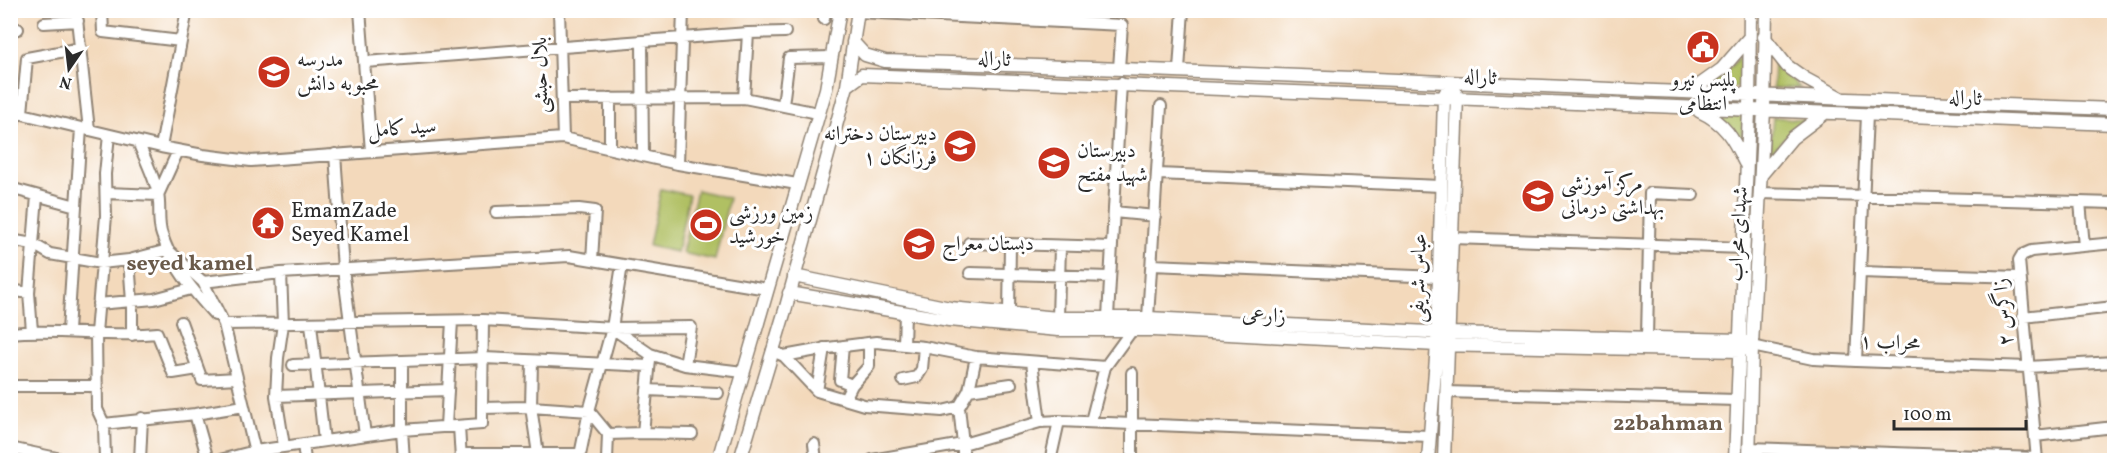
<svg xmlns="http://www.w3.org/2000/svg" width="2125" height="471" font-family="Vollkorn,Amiri,serif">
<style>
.green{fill:#b0c063;stroke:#6e7647;stroke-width:1.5}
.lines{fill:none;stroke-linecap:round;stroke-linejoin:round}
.minor-casing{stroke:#8f8273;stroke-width:14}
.major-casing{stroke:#8f8273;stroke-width:15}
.minor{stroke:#fff;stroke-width:10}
.major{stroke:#fff;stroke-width:12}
.labels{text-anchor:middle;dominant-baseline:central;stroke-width:6;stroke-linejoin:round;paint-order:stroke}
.poi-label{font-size:21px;fill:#2b2b2b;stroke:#fff;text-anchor:start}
.street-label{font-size:21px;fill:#2b2b2b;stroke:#fff}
.neighbourhood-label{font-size:22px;font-weight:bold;fill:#6a5a4a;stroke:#fff}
</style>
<rect width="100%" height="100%" fill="#fff"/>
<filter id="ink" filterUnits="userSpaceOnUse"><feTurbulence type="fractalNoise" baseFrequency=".0167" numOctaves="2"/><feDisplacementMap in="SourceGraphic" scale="12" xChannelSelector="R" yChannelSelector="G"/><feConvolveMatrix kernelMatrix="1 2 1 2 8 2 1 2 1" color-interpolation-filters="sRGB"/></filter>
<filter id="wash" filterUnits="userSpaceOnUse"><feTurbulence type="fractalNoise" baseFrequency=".008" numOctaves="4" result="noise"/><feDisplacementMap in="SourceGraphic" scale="24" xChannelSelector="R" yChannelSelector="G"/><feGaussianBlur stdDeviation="1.35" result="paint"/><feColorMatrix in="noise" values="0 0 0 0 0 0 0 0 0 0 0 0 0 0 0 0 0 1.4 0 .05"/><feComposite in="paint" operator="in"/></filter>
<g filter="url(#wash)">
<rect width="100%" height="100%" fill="#f3d9bb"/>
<path class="green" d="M1744,49V87H1708C1724,77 1734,65 1744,49Z
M1774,61L1800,88H1773Z
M1716,114L1743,115L1742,142Z
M1773,117L1809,120C1792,129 1782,139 1770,154Z
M661,189L689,195L677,252L649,246Z
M697,190L729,198L715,260L682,253Z"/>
</g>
<g filter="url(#ink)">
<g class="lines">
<g class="minor-casing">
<path id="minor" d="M76,10L89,130
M102,10L103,32L181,41
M360,10L371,151
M559,10L563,138
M858,12L1122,25L1119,68
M824,19L825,10
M44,23L78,21
M10,30L18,29
M642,42L643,155
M365,62L748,33L785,32
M1179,70L1183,10
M744,98L748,33
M562,99L744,98L818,113
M783,105L789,58L832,57
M10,111L161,147L203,155L251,161L563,138L678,164L797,184
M22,113L27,58L81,48
M138,142C145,159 154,176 158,194C161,207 157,222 162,235C172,266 194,292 215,315
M10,145L15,112
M161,147L187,10
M610,147V98
M335,154L343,269L365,435
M678,164L683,10
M1158,174L1441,186
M10,188L76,206
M106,193L158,195
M1760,193L2114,203
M158,195L178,151
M2080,202L2084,246
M496,212L579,209L595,211L592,260
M1114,212L1155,216
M1453,238L1744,248
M10,240L33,244L50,254L101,263L129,260L168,250
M969,243L1112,247
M168,250L203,282L224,324L257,460
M129,260L132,302V335
M1152,265L1439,277
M1860,272L2019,277
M281,273L283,324L278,358L276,396L284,446
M970,273L1110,277
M203,282L281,273L569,256L767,289
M10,290L29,293
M98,304L154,299L191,289
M1009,314L1010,244
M1108,317L1121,83
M2023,317L2114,307
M1058,318L1060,246
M1148,318L1161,106
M181,322L202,380L237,378
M224,324L483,320L612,328L650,354L685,365L743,372
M311,324L324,441
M613,328L691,327L685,365
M32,331L29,293L37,196
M68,331L81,128
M10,333C59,328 108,338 157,333L173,373L198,369
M1647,338L1650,193L1693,195
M904,345L905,313
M843,346L840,380L852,385
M1752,346L1813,359L1856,361L2028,367L2114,362
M772,351L784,356L828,348L876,342L924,347L976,357L1105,367
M784,356L817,391L864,405L942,411L959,407L969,390L976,357
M402,361V430L404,460
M532,361L531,407L538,454
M1856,361L1867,115
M1032,362L1040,422
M293,365L484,358L649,366
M903,380L917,377L922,369L924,347
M10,386H96
M647,390L718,393
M969,390L1011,384
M817,391L824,348
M1446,392L1737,400
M276,396L448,390
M845,399L852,385L869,366V343
M959,407L963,444V460
M482,408L483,320
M195,414L208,460
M1091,421L1105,367L1132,330
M104,424L195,414L244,406
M446,426L452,321
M459,426L461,460
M643,433L650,360
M2035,436L2114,427
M303,444L305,460
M814,444L816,460
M10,448L66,460
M1749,448L2037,458
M461,454H580
M1051,457L1059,421
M105,460L104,424L97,409L96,333L106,216L105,174L109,135
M140,460L142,418
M220,460L255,451L402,430L482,424V408L531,407L589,411L608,434L643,433L692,434
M579,460L589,411L612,328L622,265
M607,460L608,434
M872,460L963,444L1040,422L1059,421L1429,436
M1132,460V373
M2037,460L2019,260L2022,255L2031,251L2114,243"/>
</g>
<g class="major-casing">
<path id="major" d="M1764,37L1787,66L1804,78L1841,98
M853,42L865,55L885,61C1295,73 1705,95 2114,109
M847,86L862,75C1280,89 1697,108 2114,124
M1692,92L1691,91L1722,69L1748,39
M1699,111C1725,123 1733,138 1745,163
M1762,174L1792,138L1825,113
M794,276L950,308L1058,318H1148L1449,333L1741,340L1752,346
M789,293L949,320L1058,330H1154L1437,345L1740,351L1752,346
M718,460L826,89L840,10
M740,460L786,307L847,86L858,10
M1428,460L1437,345L1444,96L1448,88
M1444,460L1457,97L1455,91
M1735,460L1749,111L1750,10
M1749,460L1752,346L1764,110L1766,10"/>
</g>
<use href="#minor" class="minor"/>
<use href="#major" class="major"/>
</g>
</g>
<defs>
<g id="civic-disc" transform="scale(1.725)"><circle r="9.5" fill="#c8321e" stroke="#fff"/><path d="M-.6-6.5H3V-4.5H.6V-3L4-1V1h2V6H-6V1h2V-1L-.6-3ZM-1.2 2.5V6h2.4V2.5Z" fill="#fff"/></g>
<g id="school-disc" transform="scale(1.725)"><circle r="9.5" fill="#c8321e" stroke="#fff"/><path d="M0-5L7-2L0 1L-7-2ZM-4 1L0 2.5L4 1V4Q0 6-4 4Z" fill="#fff"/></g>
<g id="temple-disc" transform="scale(1.725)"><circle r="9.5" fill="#c8321e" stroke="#fff"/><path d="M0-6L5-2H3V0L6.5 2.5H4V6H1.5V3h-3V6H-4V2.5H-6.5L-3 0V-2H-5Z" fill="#fff"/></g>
<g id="stadium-disc" transform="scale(1.725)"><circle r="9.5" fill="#c8321e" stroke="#fff"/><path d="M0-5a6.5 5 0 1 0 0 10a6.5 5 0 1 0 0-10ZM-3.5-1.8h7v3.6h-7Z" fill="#fff"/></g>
</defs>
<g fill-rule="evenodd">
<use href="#civic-disc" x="1703" y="47"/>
<use href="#school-disc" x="274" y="72"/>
<use href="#school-disc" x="960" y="146"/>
<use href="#school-disc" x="1054" y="163"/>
<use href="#school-disc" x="1538" y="196"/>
<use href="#temple-disc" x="268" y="223"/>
<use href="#stadium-disc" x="706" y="225"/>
<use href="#school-disc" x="919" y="244"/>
</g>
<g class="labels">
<g class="poi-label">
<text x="297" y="60">مدرسه<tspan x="297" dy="24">محبوبه دانش</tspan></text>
<text x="1703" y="80" text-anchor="middle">پلیس نیرو<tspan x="1703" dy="24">انتظامی</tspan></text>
<text x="937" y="134" text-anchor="end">دبیرستان دخترانه<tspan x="937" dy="24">فرزانگان ۱</tspan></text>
<text x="1077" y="151">دبیرستان<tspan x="1077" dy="24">شهید مفتح</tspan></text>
<text x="1561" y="184">مرکز آموزشی<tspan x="1561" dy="24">بهداشتی درمانی</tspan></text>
<text x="291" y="211">EmamZade<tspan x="291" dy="24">Seyed Kamel</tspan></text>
<text x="729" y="213">زمین ورزشی<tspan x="729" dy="24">خورشید</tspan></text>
<text x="942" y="244">دبستان معراج</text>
</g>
<g class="street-label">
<text transform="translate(994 60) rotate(2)">ثاراله</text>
<text transform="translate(541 75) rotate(-91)">بلال حبشی</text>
<text transform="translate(1480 78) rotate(3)">ثاراله</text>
<text transform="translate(1965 99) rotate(2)">ثاراله</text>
<text transform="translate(402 129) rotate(-4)">سید کامل</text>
<text transform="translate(1739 234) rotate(-87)">شهدای محراب</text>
<text transform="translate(1419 278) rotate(-88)">عباس شریفی</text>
<text transform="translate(2004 312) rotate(-95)">زاگرس ۲</text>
<text transform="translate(1264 316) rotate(3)">زارعی</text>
<text transform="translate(1890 343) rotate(2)">محراب ۱</text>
</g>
<g class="neighbourhood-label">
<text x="190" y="264">seyed kamel</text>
<text x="1668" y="424">22bahman</text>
</g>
</g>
<rect width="2125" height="471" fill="none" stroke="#fff" stroke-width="36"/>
<g transform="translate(69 69) rotate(194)" stroke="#ffffff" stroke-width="4.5" paint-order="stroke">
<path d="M0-4.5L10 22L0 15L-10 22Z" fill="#2b2b2b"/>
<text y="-9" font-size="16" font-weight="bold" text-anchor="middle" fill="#2b2b2b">N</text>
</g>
<path d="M1894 420v9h132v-9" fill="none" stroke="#2b2b2b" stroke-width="3"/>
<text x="1903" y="420" font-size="18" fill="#2b2b2b" stroke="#ffffff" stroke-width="4.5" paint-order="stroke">100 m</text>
</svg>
